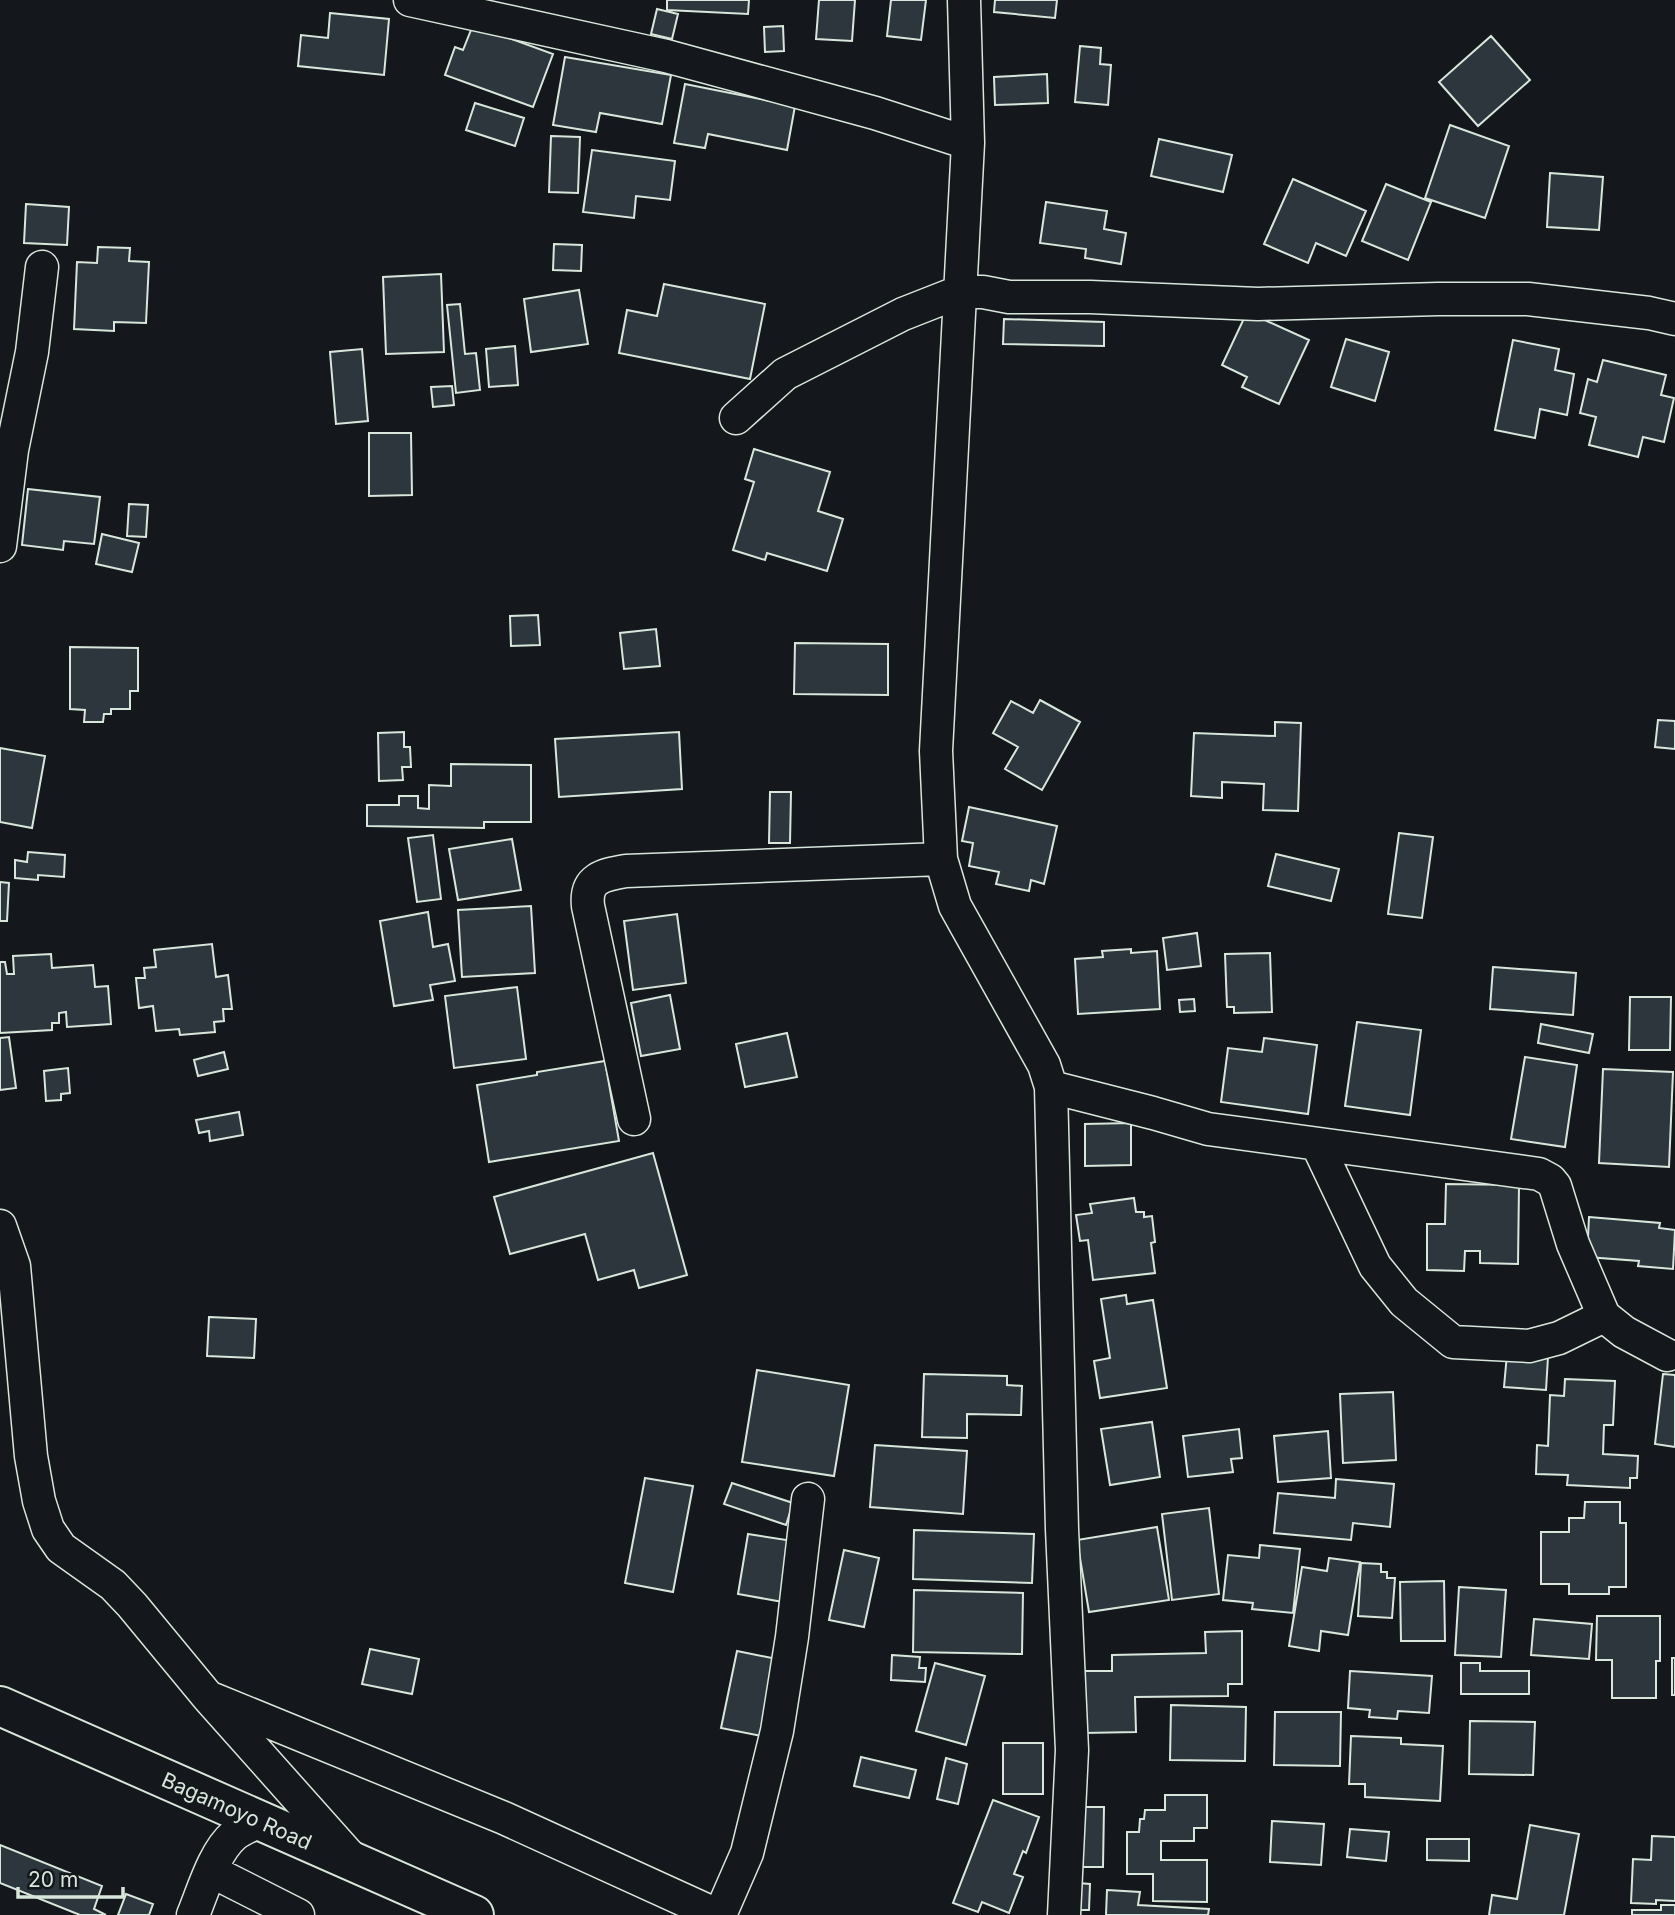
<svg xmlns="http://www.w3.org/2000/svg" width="1675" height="1915" font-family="Inter,sans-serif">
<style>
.building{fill:#2c363c;stroke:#d8e6dc;stroke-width:2}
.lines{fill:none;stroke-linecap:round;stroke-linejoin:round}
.street-casing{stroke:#d8e6dc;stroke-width:35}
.highway-casing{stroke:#d8e6dc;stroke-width:42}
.street{stroke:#14181c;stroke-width:32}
.highway{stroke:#14181c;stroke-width:38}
.labels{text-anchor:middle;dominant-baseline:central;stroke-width:5;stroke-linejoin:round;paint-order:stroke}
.street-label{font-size:21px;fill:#d8e6dc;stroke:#14181c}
</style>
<rect width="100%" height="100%" fill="#14181c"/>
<path class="building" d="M667,0H749L748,14L667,10Z
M819,0H855L852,41L816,39Z
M891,0H926L921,40L887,36Z
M995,0H1057L1055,18L994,12Z
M657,9L678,14L672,39L651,34Z
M330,13L389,19L384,75L298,66L301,35L328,38Z
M473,25L553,54L533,107L445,75L455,47L463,50Z
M783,26L784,51L765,52L764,27Z
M1491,36L1530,80L1478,126L1439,82Z
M1080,46L1101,48L1100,64L1111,65L1108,105L1075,102Z
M565,57L671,75L662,124L600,113L596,132L553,125Z
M1047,74L1048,103L995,105L994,77Z
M685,84L795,106L787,150L708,134L705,148L674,143Z
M475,103L524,118L515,146L466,130Z
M1450,125L1509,146L1485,218L1425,198Z
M551,136L580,137L578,193L549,192Z
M1159,139L1232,155L1223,192L1151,176Z
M592,150L675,161L670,200L636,196L634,218L583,212Z
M1550,173L1603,177L1599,230L1547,227Z
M1293,179L1366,211L1346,256L1316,243L1308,263L1264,244Z
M1386,184L1431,202L1408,260L1362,241Z
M1046,202L1107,211L1104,229L1126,233L1121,264L1085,258L1086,249L1040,243Z
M26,204L69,207L67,245L24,243Z
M554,244L582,245L581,271L553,270Z
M98,247L130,248L129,261L149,262L146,323L114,322V331L74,329L77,262L97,263Z
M441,274L444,352L386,354L383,277Z
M664,284L765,304L750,379L619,353L627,310L657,316Z
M579,290L588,344L531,352L524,299Z
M460,304L465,354L476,353L480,390L456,393L447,305Z
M1247,312L1309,340L1279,404L1242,387L1247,377L1222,365Z
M1004,319L1104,322V346L1003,344Z
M1346,339L1389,352L1375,401L1331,387Z
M1513,340L1559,349L1555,370L1574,374L1567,415L1540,409L1535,438L1495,430Z
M515,346L518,385L489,387L486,349Z
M362,349L368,421L336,424L330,352Z
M1603,360L1666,375L1661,395L1674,398L1664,442L1643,437L1638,457L1589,445L1596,417L1580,413L1588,379L1597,382Z
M452,386L454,405L433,407L431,387Z
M369,433H411L412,495L369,496Z
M754,449L830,472L818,511L843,519L827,571L767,553L765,560L733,550L754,482L745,479Z
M28,489L100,497L94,544L64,541L63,550L22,545Z
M129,504L148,505L146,537L127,536Z
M102,534L139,543L132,572L96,564Z
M538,615L540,645L511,646L510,616Z
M656,629L660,666L624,669L620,633Z
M795,643L888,644V695L794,694Z
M70,647L138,648V691H130V709H111V714H104L103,722H84L85,710L70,709Z
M1040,700L1080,722L1042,790L1005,769L1018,747L993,733L1011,701L1033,713Z
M1658,720L1675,721V749L1655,747Z
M1275,722L1301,723L1298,811L1263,810L1264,784L1222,782V798L1191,796L1194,733L1275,736Z
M404,732V747H410L411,767H402L403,780L379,781L378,733Z
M679,732L682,789L559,797L555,739Z
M0,748L45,756L32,828L0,822Z
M451,764L531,765V822H484V828L367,826V805H399V796H418V808L429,809V785L451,786Z
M770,792H791L790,843H769Z
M969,807L1057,826L1044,884L1031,880L1029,891L996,884L999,872L969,866L973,843L962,841Z
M1399,833L1433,837L1422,918L1388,914Z
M433,835L441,899L417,902L408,838Z
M512,839L521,890L458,900L449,849Z
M28,852L65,855L64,877L38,875V880L15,878V860L27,862Z
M1276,854L1339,869L1331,901L1268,886Z
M0,882L9,883L7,921H0Z
M531,906L535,973L462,977L458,910Z
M428,912L433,947L448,944L455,981L430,985L433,1000L394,1006L380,921Z
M677,914L686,983L633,990L624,921Z
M1197,933L1201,966L1167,970L1163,938Z
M212,944L216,977L228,975L232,1009H223L224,1021L214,1022L215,1032L180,1035L179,1029L156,1031L153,1006L139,1008L136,978H145L144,968L156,967L154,950Z
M1131,949V953L1157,951L1160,1009L1078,1014L1075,959L1103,957L1102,951Z
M1270,953L1272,1012L1234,1013V1007H1227L1225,954Z
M51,954L52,968L93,965L95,987L108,986L111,1024L67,1027L66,1012L59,1013V1023H52V1030L0,1033V962H5L7,974H14L13,956Z
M1493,967L1576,973L1573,1015L1490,1009Z
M517,987L526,1059L454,1068L445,996Z
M670,995L680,1049L641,1056L631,1003Z
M1630,997H1671L1670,1050H1629Z
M1194,999L1195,1011L1180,1012L1179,1000Z
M1357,1022L1421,1030L1410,1115L1345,1106Z
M1541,1024L1593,1034L1589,1053L1538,1043Z
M787,1033L797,1077L745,1087L736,1044Z
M9,1037L16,1088L0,1090V1038Z
M1264,1038L1317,1045L1308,1114L1221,1102L1228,1048L1262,1052Z
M224,1052L228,1069L198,1076L194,1060Z
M1525,1057L1577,1065L1565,1147L1511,1139Z
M605,1061L619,1141L489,1162L477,1085L537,1075V1072Z
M68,1068L70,1093L61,1094V1100L46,1101L44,1071Z
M1603,1069L1673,1072L1669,1167L1599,1163Z
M239,1112L243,1135L210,1141L209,1131L199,1133L196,1120Z
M1131,1123V1165L1085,1166V1124Z
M653,1153L687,1275L639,1288L634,1270L598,1280L585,1234L510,1254L494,1197Z
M1446,1184L1519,1185L1518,1264L1480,1263V1251H1465L1464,1271L1427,1270V1224H1445Z
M1134,1198L1136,1212H1144V1217L1152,1216L1155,1242L1151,1243L1155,1273L1093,1280L1088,1240L1080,1241L1076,1215L1092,1213L1090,1204Z
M1589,1217L1660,1223L1659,1228L1675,1230L1673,1269L1638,1266L1639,1261L1587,1257Z
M1126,1295L1127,1304L1153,1300L1167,1388L1100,1398L1094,1361L1110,1358L1101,1299Z
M209,1317L256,1319L254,1358L207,1356Z
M1507,1354L1548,1357L1546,1390L1504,1387Z
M757,1370L849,1385L834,1476L742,1462Z
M924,1374L1007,1376V1385L1022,1386L1021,1415L967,1414V1438L922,1437Z
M1663,1374L1675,1375V1447L1655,1444Z
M1565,1379L1615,1381L1613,1425H1604L1603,1454L1638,1456L1637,1478H1630V1488L1567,1485L1568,1475L1536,1474L1537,1445L1548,1446L1550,1395L1564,1396Z
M1393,1392L1396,1460L1343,1463L1340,1394Z
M1152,1422L1160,1477L1110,1485L1101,1429Z
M1239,1429L1242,1458L1231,1459L1233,1472L1188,1477L1183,1436Z
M1328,1431L1331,1478L1278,1482L1274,1436Z
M875,1445L967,1451L963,1514L870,1507Z
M645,1478L693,1486L673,1592L625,1583Z
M1336,1479L1394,1484L1390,1527L1353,1523L1351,1540L1274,1533L1278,1493L1335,1498Z
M732,1483L793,1503L786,1525L724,1504Z
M1585,1502H1620V1523H1626V1587H1609V1594H1569V1584H1541V1532H1569V1518H1584Z
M1209,1508L1219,1594L1172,1600L1162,1514Z
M1157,1527L1169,1600L1089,1612L1077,1540Z
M914,1530L1034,1534L1032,1583L913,1579Z
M748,1534L793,1541L783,1602L738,1594Z
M1260,1545L1300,1549L1293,1613L1252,1609L1253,1603L1223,1600L1228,1555L1259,1558Z
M844,1550L879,1558L864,1627L829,1620Z
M1329,1558L1360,1562L1348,1635L1321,1631L1319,1651L1289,1646L1302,1567L1327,1571Z
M1361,1563L1381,1564V1572H1387V1578H1395L1392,1618L1358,1616Z
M1444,1581L1445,1641H1401L1400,1582Z
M1459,1587L1506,1590L1501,1657L1455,1655Z
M914,1590L1023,1593L1022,1654L913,1652Z
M1597,1616H1660V1661H1656V1698H1612V1660H1596Z
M1534,1619L1592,1624L1589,1659L1531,1655Z
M1242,1631V1684H1228V1696L1135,1697L1136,1732L1083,1733L1082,1671H1112V1655L1206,1653L1205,1632Z
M370,1649L419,1659L412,1694L362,1684Z
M737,1651L782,1660L766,1737L721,1728Z
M892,1655L920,1657L919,1668H926L925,1682L891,1680Z
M1672,1658H1675V1695H1672Z
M935,1663L985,1676L966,1745L916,1731Z
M1461,1663H1480V1671H1529V1694H1461Z
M1350,1671L1432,1676L1429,1713L1398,1711L1397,1719L1369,1717L1370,1710L1348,1708Z
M1171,1705L1246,1707L1245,1761L1170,1760Z
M1275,1712H1341L1340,1766L1274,1765Z
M1470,1721L1535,1722L1533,1775L1469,1774Z
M1351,1736L1401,1738V1744L1443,1746L1440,1801L1365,1797V1784H1349Z
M1003,1743H1043V1794H1003Z
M861,1757L916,1770L909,1798L854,1786Z
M946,1758L967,1764L958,1804L937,1799Z
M1165,1795H1207V1828H1194V1841H1161V1860H1207V1902L1153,1901V1874H1127V1832H1139L1140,1819H1144L1145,1810H1165Z
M993,1800L1039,1817L1026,1853L1023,1851L1014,1874L1023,1877L1009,1913L982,1902L978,1912L953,1903Z
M1080,1807H1104L1103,1867H1079Z
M1272,1821L1324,1824L1321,1865L1270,1862Z
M1530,1825L1579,1834L1564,1915H1489L1492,1895L1517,1899Z
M1350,1829L1389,1832L1386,1861L1347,1857Z
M1652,1836L1675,1837V1901L1656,1900V1904L1631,1903L1633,1859L1651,1860Z
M1427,1839H1469V1861L1427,1860Z
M0,1845L102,1886L94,1909L106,1915H80L0,1883Z
M1078,1883L1090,1884L1089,1910H1077Z
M1107,1890L1140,1892L1138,1905L1209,1909L1208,1915H1106Z
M126,1894L153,1904L149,1915H118Z
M1661,1905H1675V1915H1632V1910H1661Z"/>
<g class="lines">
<g class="street-casing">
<path id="street" d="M410,0L666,56L875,113L968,143
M964,0L968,143L936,751L941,859L955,906L1044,1065L1051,1087L1062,1529L1072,1750L1064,1915
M736,418L785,374L903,314L959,292H983L1009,297H1090L1258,304L1438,299H1528L1649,313L1675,319
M0,546L12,450L32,352L42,267
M1051,1087L1153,1113L1208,1129L1539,1174L1550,1180L1555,1186L1573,1244L1604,1316L1624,1332L1667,1355
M634,1119L588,906C585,878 603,875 626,871L941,859
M1317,1144L1375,1266L1404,1302L1453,1342L1529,1346L1559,1338L1604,1316
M0,1226L14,1266L31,1456L39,1501L48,1529L61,1548L113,1585L132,1605L208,1697L353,1860
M213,1699L504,1818L717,1915
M211,1871L298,1915
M193,1915C203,1891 214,1852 234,1835C241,1829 251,1826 259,1821
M720,1915L747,1853L777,1731L792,1637L808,1499"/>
</g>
<g class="highway-casing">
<g id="highway">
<path id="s1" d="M0,1706L474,1915"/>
</g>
</g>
<use href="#street" class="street"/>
<use href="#highway" class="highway"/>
</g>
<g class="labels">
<g class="street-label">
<text stroke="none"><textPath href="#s1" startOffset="259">Bagamoyo Road</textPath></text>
</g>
</g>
<path d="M18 1887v10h105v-10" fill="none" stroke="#d8e6dc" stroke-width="3.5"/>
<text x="28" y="1887" font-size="21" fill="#d8e6dc" stroke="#14181c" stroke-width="5" paint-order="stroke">20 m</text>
</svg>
